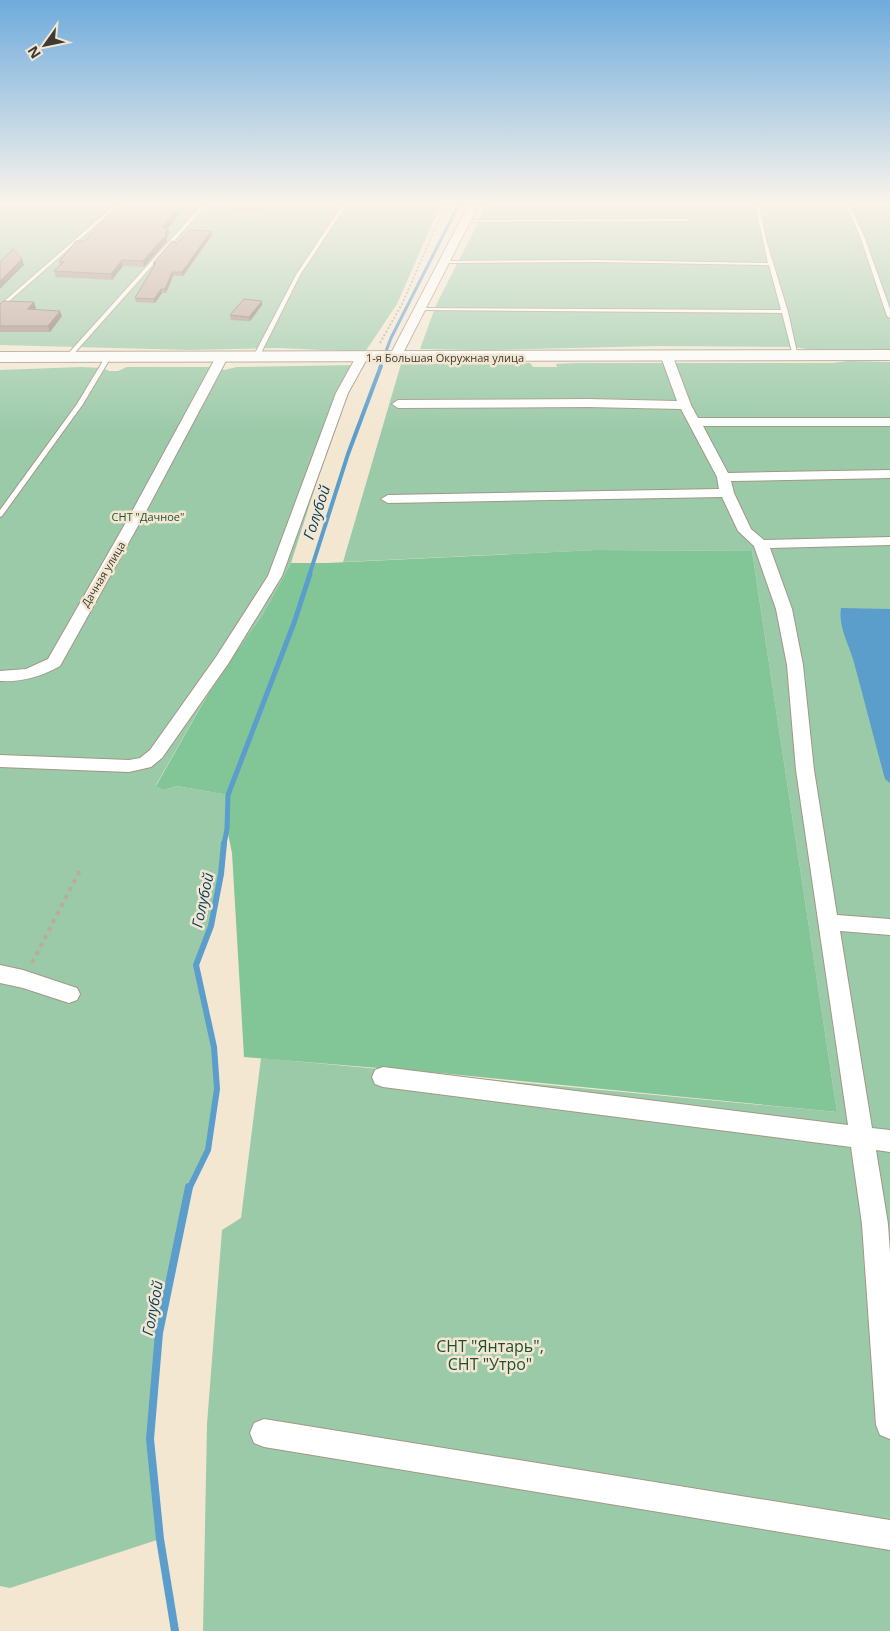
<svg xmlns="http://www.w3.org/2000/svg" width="890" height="1631" font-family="'Open Sans',sans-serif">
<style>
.green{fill:#9bcaa9}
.forest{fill:#82c698}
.water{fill:#5b9dcb}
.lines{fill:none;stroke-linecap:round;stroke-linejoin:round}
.stream-far4{stroke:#5b9dcb;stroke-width:3}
.stream-far3{stroke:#5b9dcb;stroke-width:4}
.stream-far2{stroke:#5b9dcb;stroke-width:5}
.stream-far1{stroke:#5b9dcb;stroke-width:6}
.stream{stroke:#5b9dcb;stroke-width:8}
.lane-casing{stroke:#a39784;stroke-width:2}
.street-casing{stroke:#a39784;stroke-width:2}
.secondary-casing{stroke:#a39784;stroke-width:2}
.path-far1{stroke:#b7ae9d;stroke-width:2;stroke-dasharray:2 2;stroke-linecap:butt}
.path{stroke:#b7ae9d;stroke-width:4;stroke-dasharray:4.5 4.5;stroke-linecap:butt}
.lane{fill:#fff;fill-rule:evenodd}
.street{fill:#fff;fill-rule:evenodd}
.secondary{fill:#fff;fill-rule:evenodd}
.wall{fill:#a08d84}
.shaded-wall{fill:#82736b}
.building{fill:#baa499;stroke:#82736b}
.labels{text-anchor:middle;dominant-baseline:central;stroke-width:5;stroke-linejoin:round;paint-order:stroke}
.far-street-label{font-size:11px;fill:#3f3a32;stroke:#f3e7d2}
.far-park-label{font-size:11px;fill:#1d5031;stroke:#f3e7d2}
.water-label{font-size:15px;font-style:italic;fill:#073e5d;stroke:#f3e7d2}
.near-park-label{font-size:16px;fill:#1d5031;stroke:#f3e7d2}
</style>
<rect width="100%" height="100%" fill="#f3e7d2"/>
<path class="green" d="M0,204H441L397,304L365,352L279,348L189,350L0,345Z
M484,204H890V350L817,351L795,347L657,346L484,350L420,349L436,305L479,221Z
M849,361L890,362V1631H203L207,1424L222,1230L241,1218L261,1058L837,1112L752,551L596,550L343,562L401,364L515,363H530L533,367H557L556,364L576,363H832Z
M356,365L340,409L291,563L263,614L216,680L156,785L164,790L177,786L228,795L227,829L222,852L221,874L211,926L196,965L214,1047L217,1089L208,1150L188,1190L159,1333L150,1439L160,1539L10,1588L0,1586V370L81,367L103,368L109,371H118L127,367H216L224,370L237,367Z"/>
<path class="forest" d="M596,550L752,551L837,1112L450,1074L244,1057L232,853L227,829L228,795L177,786L164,790L156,786L216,680L263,614L291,563H327Z"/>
<path class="water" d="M841,608L890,609V783L885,779C874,739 864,699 853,659C848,643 838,625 841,608Z"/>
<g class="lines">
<path class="stream-far4" d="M380,367L391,338L459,204"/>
<path class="stream-far3" d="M309,576L348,454L381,366"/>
<path class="stream-far2" d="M224,844L227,829L228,795L294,623L310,574"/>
<path class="stream-far1" d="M189,1189L208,1150L217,1089L214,1047L196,965L211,926L221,874L224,843"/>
<path class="stream" d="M175,1631L160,1539L150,1439L159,1333L189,1187"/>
<g class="lane-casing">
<path id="lane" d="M116,204H120L0,309V305Z
M203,204H207L70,358H66V356Z
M343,204H347L300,275L259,357L254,358L253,357L296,275Z
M755,204H759L767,243L788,312L798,357L793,356L782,313L423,310L421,309L423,308L781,310L769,265L597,262L445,263L443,262L445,261L597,260L768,263Z
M845,204H849L864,236L890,309V318L887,316L860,236Z
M687,219L689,221L468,222L466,221L468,220Z
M106,356L111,357L83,404L2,516L0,517V510L77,404Z"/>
</g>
<g class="street-casing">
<path id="street" d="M469,204H479L401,357L395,360L391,359L389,357Z
M222,354L228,357L143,517L60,666C41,677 22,682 0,681V671L26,669L48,659L129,517L216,357Z
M362,354L368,357L348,393L282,576L228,664L162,758L151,767L129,772L0,767V755L129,760L140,758L150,750L216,657L268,576L336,393L356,357Z
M667,354L673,357L691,405L698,418H890V426H703L728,473L890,470V478L731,481L734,493L751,529L764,540L890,537V545L770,548L792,609L803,665L814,770L837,915L890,919V935L840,931L872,1128L890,1130V1152L876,1150L888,1224L890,1253V1439L880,1435L876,1425L862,1224L851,1147L383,1087L375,1084L372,1077L375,1070L383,1067L848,1125L796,770L787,665L776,609L754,546L738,531L722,497L388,503L381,499L388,495L719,489L717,477L681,409L588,407L398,408L392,404L398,400L588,399L677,401L661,357Z
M0,965L23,970L77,988L80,994L77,1000L69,1003L23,988L0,983Z
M264,1419L890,1520V1550L264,1447L254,1443L250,1433L254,1423Z"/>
</g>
<g class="secondary-casing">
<path id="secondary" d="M890,350V360L0,362V352Z"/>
</g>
<path class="path-far1" d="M380,343L402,304L446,204"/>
<path class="path" d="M32,963L80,870"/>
<use href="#lane" class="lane"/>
<use href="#street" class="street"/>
<use href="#secondary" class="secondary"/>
</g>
<path class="wall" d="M188,204L168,228L169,234L167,237V241L144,267L123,266L112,280L56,277L54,271L60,266L59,262L85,241L158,209Z
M239,204H261L254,213L236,212V209Z
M211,231L212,235L183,276H173L166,293H162L155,303L136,302L135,298L154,267L153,263L177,244Z
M0,304L36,308L34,310L62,316L50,332H0Z
M262,305L250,321L231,320L230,315Z"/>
<path class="shaded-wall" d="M182,204H188L163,234L162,228Z
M258,204H261L254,213V209Z
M168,228L169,234L167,237V241L144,267L143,261Z
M211,231L212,235L183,276L182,272Z
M22,259L24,265L0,289V281Z
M122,260L123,266L112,280L111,274Z
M172,272L173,276L166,293L165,289Z
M161,289L162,293L155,303L154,299Z
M262,301V305L250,321L249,317Z
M34,302L36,308L29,315L27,309Z
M60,311L62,316L50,332L48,326Z"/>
<path class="building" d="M162,204H182L162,228H168L165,233L166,235L143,261L122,260L111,274L54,271L64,262H59L76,241H85L115,208L158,209Z
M239,204H258L254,209H236Z
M189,230L211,231L182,272H172L165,289H161L154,299L135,298L156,263H153L172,241L177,244Z
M13,249L22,259L0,281V262Z
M244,299L262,301L249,317L230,315Z
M3,301L34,302L27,309L60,311L48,326H0V304Z"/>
<linearGradient id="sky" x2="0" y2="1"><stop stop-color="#6fabdc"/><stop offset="0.47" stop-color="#faf4eb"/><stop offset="1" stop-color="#faf4eb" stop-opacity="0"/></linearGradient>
<rect width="890" height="432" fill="url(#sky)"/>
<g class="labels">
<g class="far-street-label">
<text x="445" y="357">1-я Большая Окружная улица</text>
<text transform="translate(103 574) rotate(-59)">Дачная улица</text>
</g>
<g class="far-park-label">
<text x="148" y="516">СНТ "Дачное"</text>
</g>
<g class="water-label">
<text transform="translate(316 512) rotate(-72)">Голубой</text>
<text transform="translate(202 900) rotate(-78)">Голубой</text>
<text transform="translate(152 1308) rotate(-79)">Голубой</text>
</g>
<g class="near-park-label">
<text x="490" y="1346">СНТ "Янтарь",<tspan x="490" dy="18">СНТ "Утро"</tspan></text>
</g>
</g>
<g transform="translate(45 45) rotate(237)" stroke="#f3e7d2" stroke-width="4" paint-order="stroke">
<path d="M0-4L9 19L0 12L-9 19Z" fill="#3f3a32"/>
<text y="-8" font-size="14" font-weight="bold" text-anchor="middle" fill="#3f3a32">N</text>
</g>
</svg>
